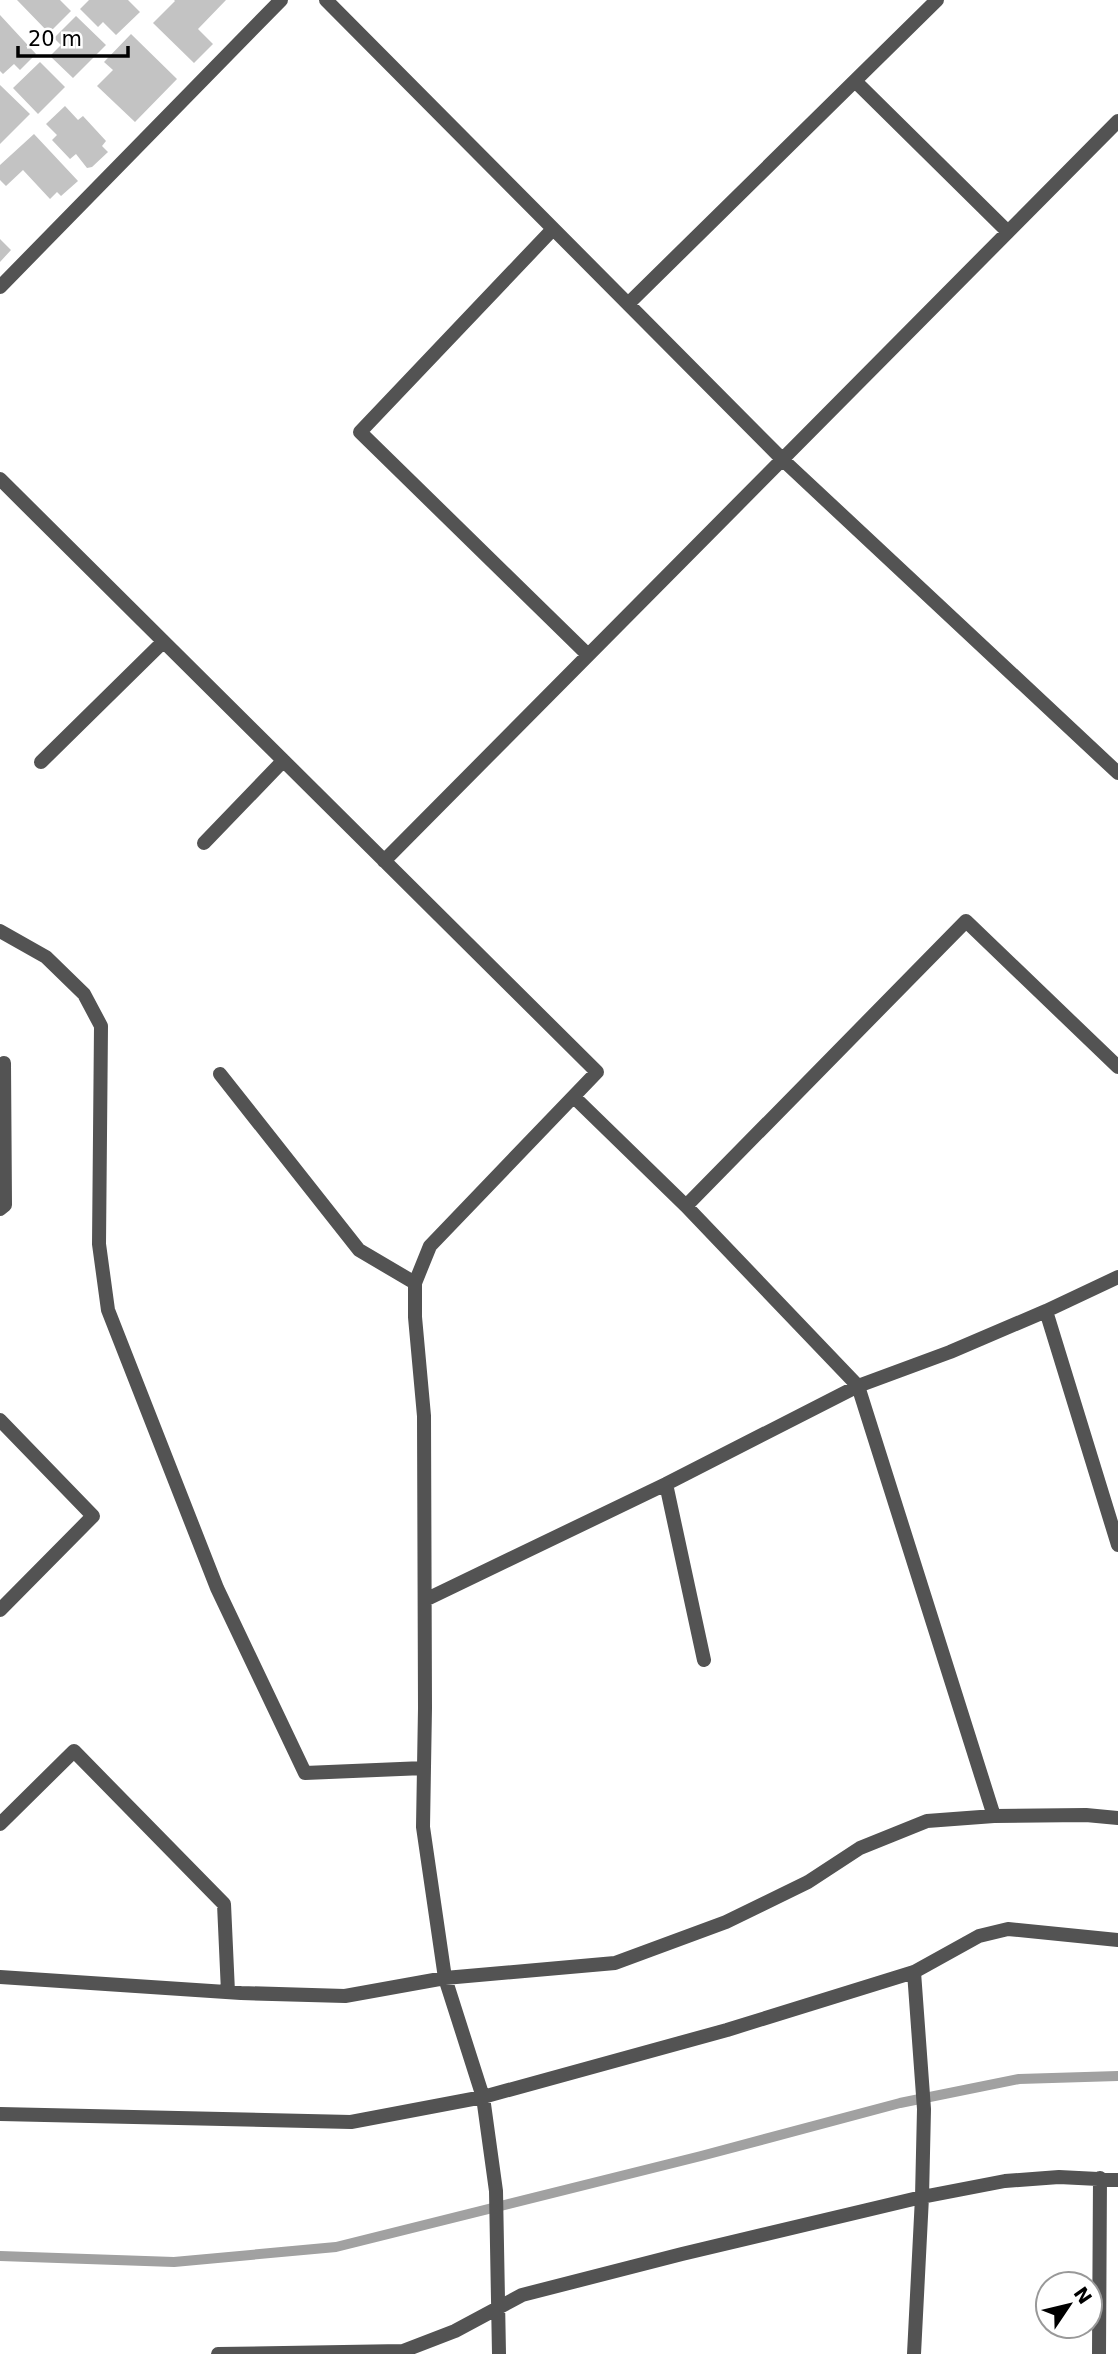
<svg xmlns="http://www.w3.org/2000/svg" width="1118" height="2354" font-family="'DejaVu Sans',sans-serif">
<style>
.lines{fill:none;stroke-linecap:round;stroke-linejoin:round}
.stream{stroke:#a1a1a1;stroke-width:10}
.building{fill:#c3c3c3}
.minor{stroke:#535353;stroke-width:14}
</style>
<rect width="100%" height="100%" fill="#fff"/>
<g class="lines">
<path class="stream" d="M0,2256L174,2262L336,2247L701,2156L900,2103L1019,2079L1118,2076"/>
</g>
<path class="building" d="M17,0H60L71,11L49,33Z
M89,0H128L140,12L116,35L103,22L98,27L80,9Z
M174,0H226L198,29L213,44L194,63L153,23L175,1Z
M0,15L36,54L20,70L14,64L3,74L0,71Z
M76,16L106,45L73,78L50,56L61,45L54,38Z
M131,34L177,79L135,122L97,86L113,70L104,62Z
M40,62L65,87L38,114L13,88Z
M0,85L30,114L0,144Z
M65,106L78,120L83,116L106,141L102,146L108,152L92,167L87,168L76,154L70,159L52,140L57,135L46,124Z
M34,134L78,181L61,196L57,192L50,199L23,170L6,186L0,180V165Z
M0,239L11,250L0,262Z"/>
<g class="lines">
<path class="minor" d="M326,0L783,460L1118,773
M855,81L1008,232
M553,229L360,432L588,655
M0,287L281,0
M628,304L937,0
M0,479L597,1072L430,1246L415,1283V1317L424,1416L425,1708L423,1827L445,1978L483,2097L496,2191L499,2354
M41,762L163,642
M204,843L283,761
M384,861L1118,121
M0,931L46,957L84,994L101,1026L99,1244L108,1310L217,1588L305,1773L424,1768
M0,1067L4,1063L5,1205L0,1209
M220,1074L359,1250L415,1283
M574,1097L686,1206L858,1386L994,1816
M686,1206L966,921L1118,1067
M1046,1311L1118,1545
M0,1420L93,1516L0,1610
M666,1484L704,1660
M425,1600L666,1484L858,1386L950,1352L1046,1311L1118,1277
M0,1824L74,1751L224,1904L228,1992
M914,1972L924,2109L922,2197L914,2354
M0,1977L241,1993L345,1996L445,1978L615,1963L726,1922L808,1882L860,1848L927,1821L994,1816L1086,1815L1118,1818
M0,2114L351,2122L483,2097L727,2030L914,1972L979,1936L1008,1929L1118,1940
M218,2354L403,2351L455,2331L522,2295L682,2254L922,2197L1005,2181L1059,2177L1118,2180
M1099,2354L1100,2178"/>
</g>
<g transform="translate(1069 2305) rotate(55)"><circle r="33" fill="#ffffff" stroke="#999999" stroke-width="2"/>
<path d="M0-5L12 26L0 18L-12 26Z" fill="#000000"/>
<text y="-10" font-size="19" font-weight="bold" text-anchor="middle" fill="#000000">N</text>
</g>
<path d="M18 46v10h110v-10" fill="none" stroke="#000000" stroke-width="3.5"/>
<text x="28" y="46" font-size="21" fill="#000000" stroke="#ffffff" stroke-width="5" paint-order="stroke">20 m</text>
</svg>
